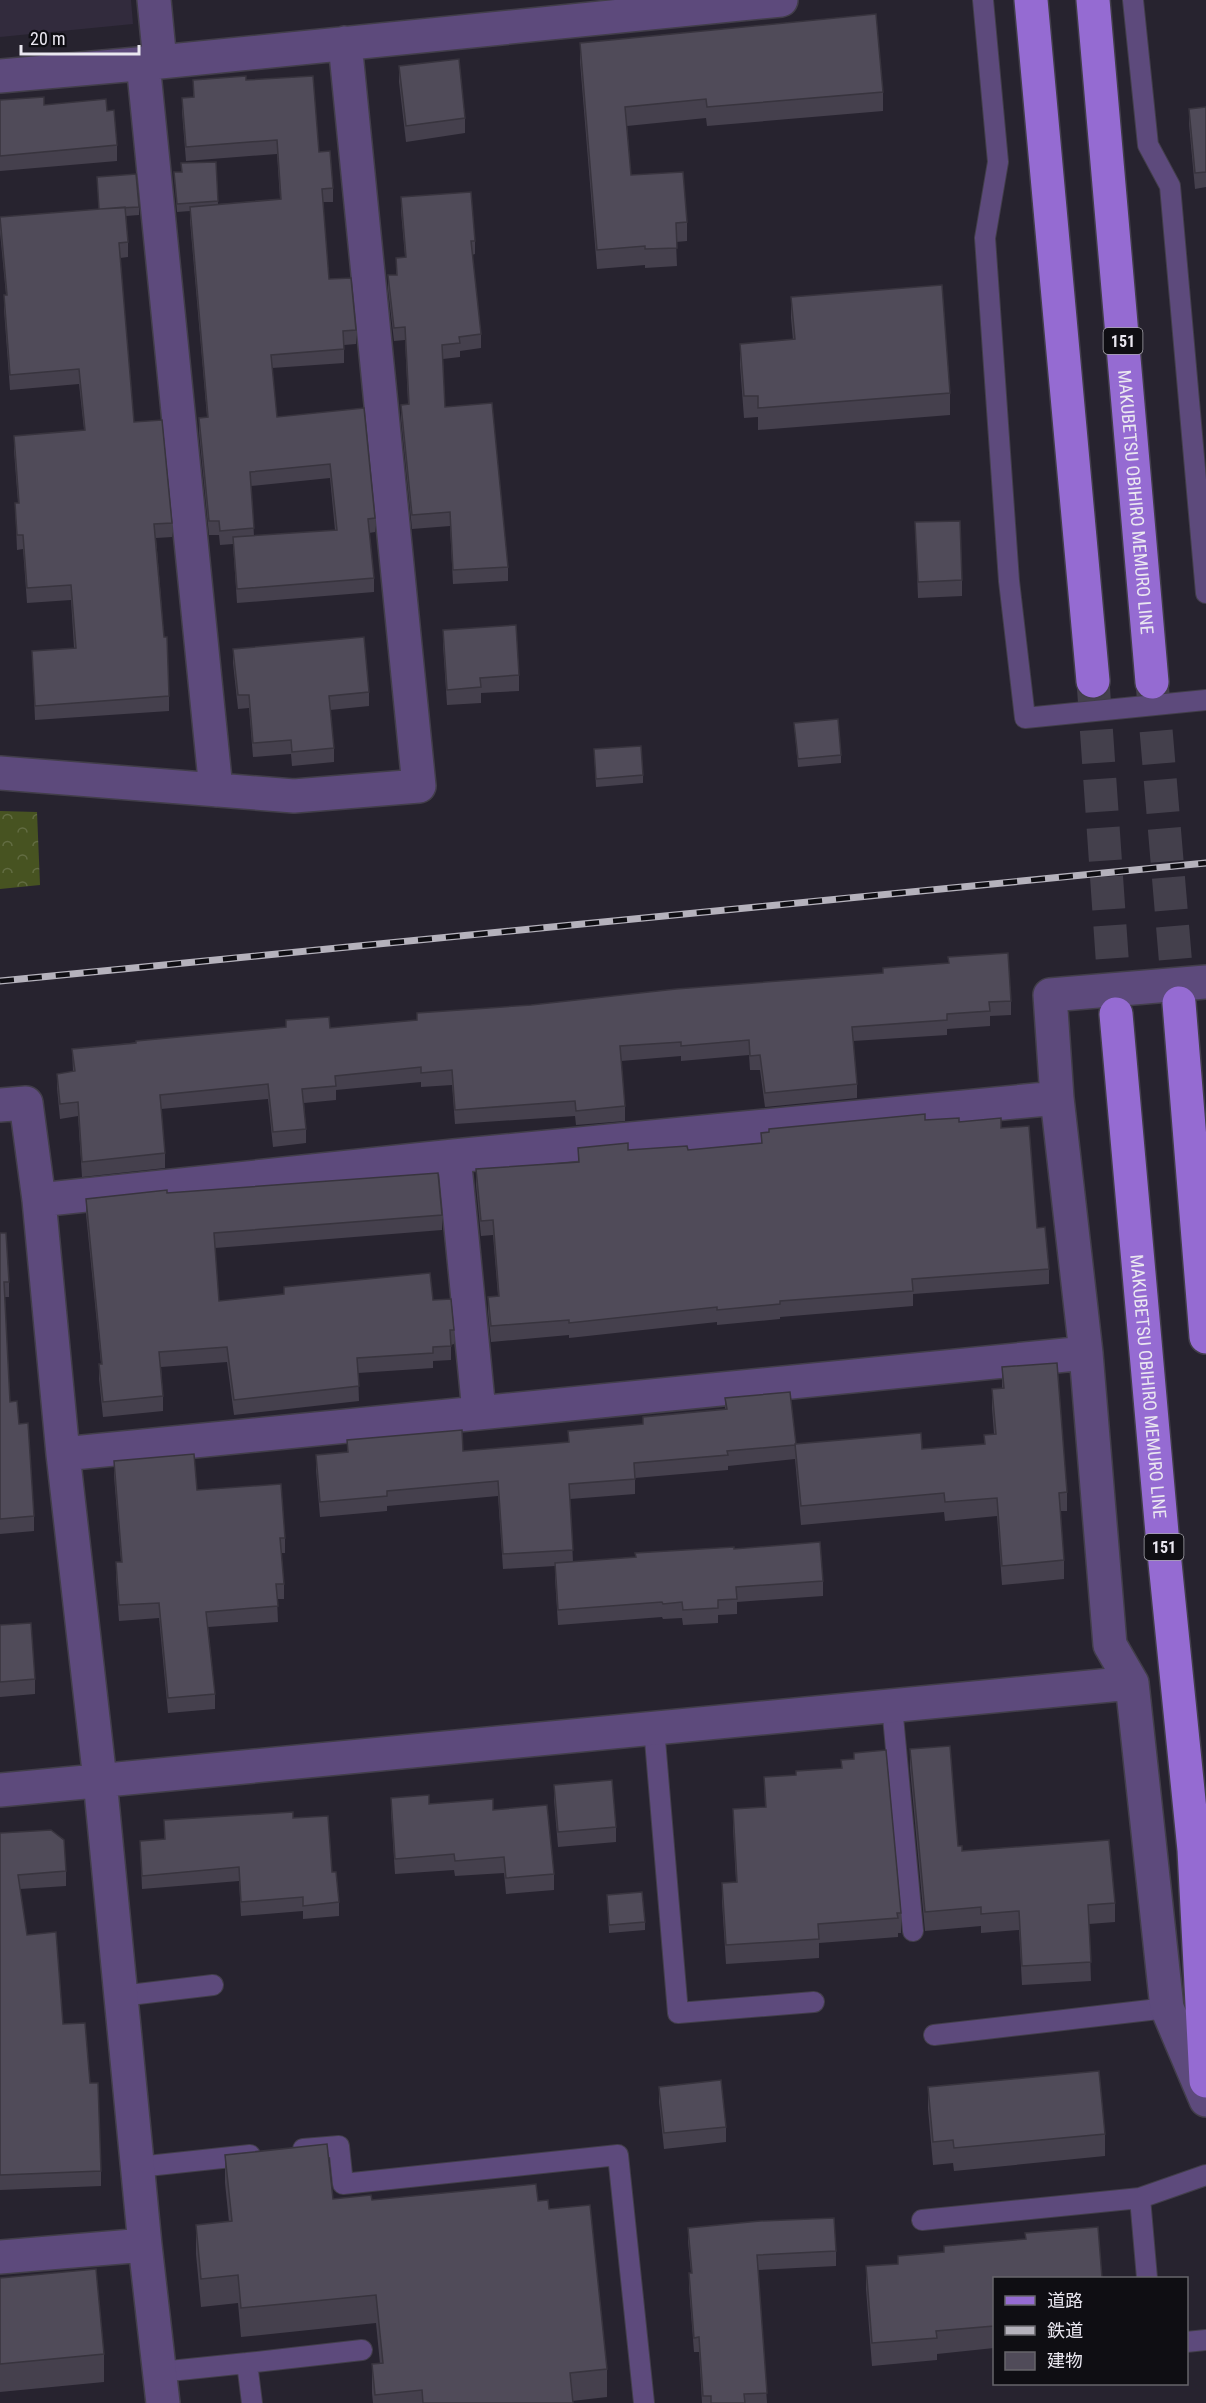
<svg xmlns="http://www.w3.org/2000/svg" width="1206" height="2403" font-family="'Roboto Condensed','Noto Sans JP',sans-serif">
<style>
.built{fill:#322b3d}
.forest{fill:url(#forest-crowns)}
.lines{fill:none;stroke-linecap:round;stroke-linejoin:round}
.primary-tunnel{stroke:#44404c;stroke-width:33;stroke-dasharray:33 16;stroke-linecap:butt}
.service-casing{stroke:#423e4a;stroke-width:22}
.minor-casing{stroke:#423e4a;stroke-width:36}
.primary-casing{stroke:#423e4a;stroke-width:36}
.service{stroke:#5d4a7c;stroke-width:20}
.minor{stroke:#5d4a7c;stroke-width:33}
.primary{stroke:#956bd2;stroke-width:33}
.rail-casing{stroke:#b5b2bc;stroke-width:7}
.rail{stroke:#0f0e13;stroke-width:4.5;stroke-dasharray:14;stroke-linecap:butt}
.wall{fill:#45404d;fill-rule:evenodd}
.building{fill:#504b59;stroke:#38343e;stroke-width:1.5}
.labels{text-anchor:middle;dominant-baseline:central;stroke-width:4.5;stroke-linejoin:round;paint-order:stroke}
.shield{fill:#0f0e13;stroke:#a8a6ae;stroke-width:1.5}
.shield-label{font-size:16px;font-weight:bold;fill:#eae7f0}
.street-label{font-size:18px;fill:#eae7f0;stroke:#0f0e13}
</style>
<defs>
<pattern id="forest-crowns" width="20" height="18" patternUnits="userSpaceOnUse" patternTransform="scale(1.5)"><rect width="20" height="18" fill="#475321"/><path d="M2 6a3 3 0 1 1 6 0M12 15a3 3 0 1 1 6 0" fill="none" stroke="#626c42"/></pattern>
</defs>
<rect width="100%" height="100%" fill="#27232f"/>
<path class="built" d="M0,0H131L133,24L0,37Z"/>
<path class="forest" d="M0,811L37,812L40,885L0,889Z"/>
<g class="lines">
<path class="primary-tunnel" d="M1093,681L1116,1014
M1152,682L1179,1003"/>
<g class="service-casing">
<path id="service" d="M983,0L998,162L985,238L1009,581L1025,718L1206,700
M1133,0L1148,145L1170,186L1206,593
M892,1706L913,1931
M654,1728L678,2013L814,2002
M121,1996L213,1985
M934,2035L1167,2008
M303,2149L339,2146L343,2184L618,2155L644,2403
M138,2167L250,2155
M1140,2198L1206,2175
M922,2220L1140,2198L1147,2278
M1186,2342L1206,2340
M247,2363L362,2350
M160,2372L247,2363L252,2403"/>
</g>
<g class="minor-casing">
<path id="minor" d="M154,0L160,62
M143,63L216,790
M0,76L160,62L781,0
M0,773L294,796L419,786L345,43
M1206,982L1050,995L1057,1098L1086,1353L1110,1645L1132,1683L1167,2008L1206,2100
M0,1105L26,1103L39,1200L63,1454L100,1780L145,2245L163,2403
M454,1156L479,1412
M39,1200L454,1156L1057,1098
M63,1454L1086,1353
M0,1790L1132,1683
M0,2257L145,2245"/>
</g>
<g class="primary-casing">
<g id="primary">
<path d="M1031,0L1093,681"/>
<path id="s1" d="M1093,0L1152,682"/>
<path d="M1179,1003L1206,1337"/>
<path id="s2" d="M1116,1014L1162,1533L1194,1850L1206,2081"/>
</g>
</g>
<use href="#service" class="service"/>
<use href="#minor" class="minor"/>
<use href="#primary" class="primary"/>
<g class="rail-casing">
<path id="rail" d="M0,981L1206,863"/>
</g>
<use href="#rail" class="rail"/>
</g>
<path class="wall" d="M580,43L883,92V111L707,126L706,118L627,126L631,175L687,222V241L676,242L677,266L645,268V265L597,269L580,62Z
M399,66L465,118V133L406,142L399,82Z
M193,80H246L319,152L333,188V202H323L329,279L356,330V344L344,345V363L272,368L277,417L364,408L375,518V532L369,533L374,578V592L237,603L233,544L220,545L219,535H209L199,432V418L207,417L190,221V211L177,212L174,172H181L216,162L218,204L280,199L277,154L186,161L182,112V98L193,97ZM330,478L335,530L254,536L251,486Z
M0,100L44,105L117,145V161L0,171Z
M1206,107V187L1195,189L1189,124V109Z
M97,177L139,207V215L126,216L128,242V257L120,258L134,422L172,523V537L156,538L169,696V711L35,720L32,651L74,648L71,600L27,603L23,549L17,550L15,503H18L14,451V436L84,430L79,384L10,390L4,310V295H6L0,232V217L99,209Z
M401,197L475,241V254L472,255L481,334V348L460,351V357L443,359L445,407L508,567V581L453,584L450,526L412,529L401,418V405L408,404L405,340L394,341L388,289V275H396V258L405,257L401,211Z
M791,297L950,393V415L758,430V417L744,418L740,365V344L793,340L791,318Z
M915,522L962,580V596L918,598Z
M443,630L519,675V691L481,693V703L447,705L443,645Z
M233,649L369,692V706L330,710L334,748V762L292,766L291,754L253,757L249,708L238,709L233,663Z
M794,723L841,755V763L798,767Z
M594,749L643,775V783L596,787Z
M1011,1001V1015L990,1016V1026L947,1029V1035L853,1041L857,1084V1098L765,1107L760,1070H750L749,1055L681,1061V1056L621,1061L625,1106V1121L576,1125L575,1116L455,1124L452,1085L421,1087V1082L336,1090V1100L304,1103L306,1129V1143L273,1147L268,1099L161,1109L165,1153V1168L82,1177L78,1116L60,1119L57,1088V1074L73,1072L72,1049L286,1027V1020L330,1028Z
M925,1120L959,1122L1001,1128L1037,1228L1049,1269V1284L913,1294V1306L780,1317V1319L717,1325V1322L569,1338V1335L491,1342L488,1312V1297L498,1296L493,1235L481,1236L476,1185V1169L578,1162V1148L628,1150H688L761,1143V1133Z
M167,1193L442,1215V1230L215,1248L219,1301L284,1294V1287L433,1300L454,1330V1344L451,1345V1360L433,1361V1368L358,1373L359,1401L234,1415L227,1362L161,1367L163,1396V1411L103,1417L99,1379V1364H101L86,1214V1199Z
M0,1233L9,1282V1297H5L10,1402L19,1424L34,1516V1531L0,1534Z
M1002,1367L1067,1492V1511H1060L1064,1560V1579L1002,1585L997,1516L945,1521L944,1512L801,1525L795,1459L728,1466V1470L635,1478V1494L570,1499L573,1562L734,1549L823,1581V1596L737,1602V1614L718,1615V1623L683,1625L682,1618L663,1619L662,1617L558,1625L555,1578V1566L503,1569L498,1496L387,1506V1511L320,1517L316,1470V1455L347,1452V1440L463,1451L568,1442V1431L643,1424V1417L725,1409V1398L796,1444L922,1449L984,1445V1435L994,1434L992,1408V1389L1002,1388Z
M114,1461L197,1490L285,1538V1553H281L284,1584V1599H277L278,1622L208,1627L215,1694V1709L168,1713L159,1618L119,1621L116,1577V1562H121L114,1476Z
M0,1625L35,1679V1694L0,1697Z
M910,1749L958,1846L962,1851L1115,1903V1922L1089,1924L1091,1981L1022,1985L1019,1930L981,1933V1926L925,1931L910,1768Z
M841,1760L901,1913V1933H898V1937L819,1943V1958L726,1964L722,1902V1883L736,1882L733,1829V1809L765,1808L764,1777L796,1775L841,1769Z
M554,1785L616,1827V1842L558,1847L554,1800Z
M391,1798L429,1804L493,1810L554,1874V1890L506,1894L504,1873L455,1876L454,1870L395,1874L391,1813Z
M293,1818L332,1872L339,1902V1916L303,1919V1911L241,1916L239,1881L142,1889L140,1841L164,1839V1820Z
M0,1833L66,1871V1886L20,1889L27,1935L63,2024L90,2083L101,2171V2186L0,2190Z
M607,1895L645,1922V1930L609,1933Z
M659,2087L726,2127V2142L664,2149L659,2102Z
M928,2087L1105,2134V2156L954,2171L953,2163L933,2165L928,2109Z
M225,2155L333,2199L372,2200L538,2201L549,2209L607,2369V2397L572,2401L573,2403H373L372,2393V2364H380L376,2323L241,2337L238,2303L201,2307L196,2254V2225L229,2222L225,2183Z
M1098,2227L994,2278V2348L937,2354V2360L872,2366L866,2289V2266L898,2264V2256L944,2253V2246L1025,2239V2233Z
M688,2228L836,2251V2266L758,2270L767,2403H702L699,2352H694L689,2288V2273H691L688,2242Z
M0,2278L104,2354V2382L0,2392Z"/>
<path class="building" d="M876,14L883,92L707,107L706,99L625,107L631,175L683,172L687,222L676,223L677,248L645,249V246L597,250L580,43Z
M459,59L465,118L406,126L399,66Z
M246,76V80L313,76L319,152L330,151L333,188L322,189L329,279L351,278L356,330L343,331L344,349L271,355L277,417L364,408L375,518L368,519L374,578L237,589L233,537L337,530L330,464L250,472L254,528L220,531L219,521H209L199,418L208,417L190,207L281,199L277,140L186,147L182,98L194,97L193,80Z
M44,97V105L106,99L107,111L114,110L117,145L0,156V100Z
M1206,107V172L1195,173L1189,109Z
M216,162L218,201L177,204L174,172H182L181,163Z
M136,174L139,207L99,209L97,177Z
M471,192L475,241H471L481,334L459,337L460,343L442,345L445,407L492,403L508,567L453,570L450,512L412,515L401,405L409,404L405,327L394,328L388,275H397L396,258L406,257L401,197Z
M125,207L128,242L119,243L134,422L162,420L172,523L154,524L164,637H167L169,696L35,706L32,651L76,648L71,585L27,588L23,535H17L15,503H19L14,436L85,430L79,369L10,375L4,295H7L0,217Z
M942,285L950,393L758,408V396H744L740,344L795,339L791,297Z
M960,521L962,580L918,582L915,522Z
M516,625L519,675L480,678L481,687L447,690L443,630Z
M364,637L369,692L329,696L334,748L292,752L291,740L253,743L249,695H238L233,649Z
M838,719L841,755L798,759L794,723Z
M641,746L643,775L596,779L594,749Z
M1008,953L1011,1001L989,1002L990,1011L947,1014V1020L852,1027L857,1084L765,1093L760,1055L750,1056L749,1040L681,1046V1042L620,1046L625,1106L576,1111L575,1101L455,1110L452,1070L421,1073V1067L335,1076L336,1086L302,1089L306,1129L273,1132L268,1084L160,1095L165,1153L82,1162L78,1102L60,1104L57,1074L75,1071L72,1049L136,1043V1041L286,1027V1020L329,1017L330,1028L417,1020V1013L531,1005L676,989L883,973V968L949,963L948,957Z
M925,1114V1120L959,1118V1122L1001,1118V1128L1029,1126L1037,1228L1045,1227L1049,1269L912,1279L913,1291L780,1301V1304L717,1310V1307L569,1323V1320L491,1326L488,1297L499,1296L493,1220L481,1221L476,1169L579,1162L578,1148L628,1143V1150L687,1146L688,1150L762,1143L761,1133L769,1132V1129Z
M438,1173L442,1215L214,1233L219,1301L284,1294V1287L430,1273L433,1300L451,1299L454,1330H450L451,1346L433,1347V1353L357,1358L359,1386L234,1400L227,1347L159,1352L163,1396L103,1402L99,1364H102L86,1199L167,1190V1193Z
M0,1233H6L9,1282H4L10,1402L17,1401L19,1424L28,1423L34,1516L0,1519Z
M1057,1363L1067,1492L1059,1493L1064,1560L1002,1566L997,1498L945,1502L944,1493L801,1506L795,1444L921,1433L922,1449L985,1444L984,1435L996,1434L992,1389L1004,1388L1002,1367Z
M790,1392L796,1444L795,1445L727,1451L728,1455L634,1463L635,1479L569,1484L573,1550L503,1554L498,1481L387,1491V1496L320,1502L316,1455L348,1452L347,1440L462,1430L463,1451L569,1442L568,1431L643,1424V1417L727,1409L725,1398Z
M194,1454L197,1490L281,1484L285,1538H280L284,1584H276L278,1606L206,1612L215,1694L168,1698L159,1603L119,1605L116,1562H122L114,1461Z
M820,1542L823,1581L736,1587L737,1599L718,1600V1608L683,1610L682,1602L663,1604L662,1602L558,1610L555,1563L636,1557L635,1553L734,1547V1549Z
M31,1623L35,1679L0,1682V1625Z
M950,1746L958,1846H962V1851L1109,1840L1115,1903L1088,1905L1091,1962L1022,1966L1019,1911L981,1914V1907L925,1912L910,1749Z
M886,1750L901,1913H897L898,1918L818,1924L819,1939L726,1945L722,1883L737,1882L733,1809L766,1807L764,1777L796,1775V1771L842,1768L841,1760L854,1759V1753Z
M612,1780L616,1827L558,1832L554,1785Z
M429,1795V1804L493,1799V1810L547,1805L554,1874L506,1878L504,1857L455,1861L454,1854L395,1859L391,1798Z
M293,1812V1818L328,1816L332,1872H336L339,1902L303,1906V1897L241,1902L239,1867L142,1876L140,1841L165,1839L164,1820Z
M51,1830L64,1840L66,1871L18,1875L27,1935L56,1932L63,2024L85,2023L90,2083H98L101,2171L0,2175V1833Z
M642,1892L645,1922L609,1925L607,1895Z
M1099,2071L1105,2134L954,2148L953,2140L933,2142L928,2087Z
M721,2080L726,2127L664,2133L659,2087Z
M327,2144L333,2199L371,2195L372,2200L536,2184L538,2201L548,2200L549,2209L590,2205L607,2369L570,2373L573,2403H423L422,2390L375,2395L372,2364L383,2363L376,2295L241,2308L238,2275L201,2279L196,2225L232,2221L225,2155Z
M834,2218L836,2251L757,2255L767,2393L744,2394L745,2403H711V2396H703L699,2337L694,2338L689,2273H692L688,2228L760,2221Z
M1098,2227L1102,2278H994V2326L936,2331L937,2338L872,2343L866,2266L898,2264V2256L944,2252V2246L1026,2239L1025,2233Z
M96,2269L104,2354L0,2364V2278Z"/>
<g class="labels">
<g class="shield">
<rect x="1103.5" y="328" width="39" height="26" rx="4.5"/>
<rect x="1144.5" y="1534" width="39" height="26" rx="4.5"/>
</g>
<g class="shield-label">
<text x="1123" y="341">151</text>
<text x="1164" y="1547">151</text>
</g>
<g class="street-label">
<text stroke="none"><textPath href="#s1" startOffset="504">MAKUBETSU OBIHIRO MEMURO LINE</textPath></text>
<text stroke="none"><textPath href="#s2" startOffset="374">MAKUBETSU OBIHIRO MEMURO LINE</textPath></text>
</g>
</g>
<rect x="993" y="2277" width="195" height="108" fill="#0f0e13" stroke="#67656b" stroke-width="1.5"/>
<rect x="1005" y="2296" width="30" height="9" fill="#956bd2" stroke="#67656b" stroke-width="1.5"/>
<text x="1047" y="2307" font-size="18" fill="#eae7f0">道路</text>
<rect x="1005" y="2326" width="30" height="9" fill="#b5b2bc" stroke="#67656b" stroke-width="1.5"/>
<text x="1047" y="2337" font-size="18" fill="#eae7f0">鉄道</text>
<rect x="1005" y="2352" width="30" height="18" fill="#504b59" stroke="#67656b" stroke-width="1.5"/>
<text x="1047" y="2367" font-size="18" fill="#eae7f0">建物</text>
<path d="M21 45v9h118v-9" fill="none" stroke="#eae7f0" stroke-width="3"/>
<text x="30" y="45" font-size="18" fill="#eae7f0" stroke="#0f0e13" stroke-width="4.5" paint-order="stroke">20 m</text>
</svg>
